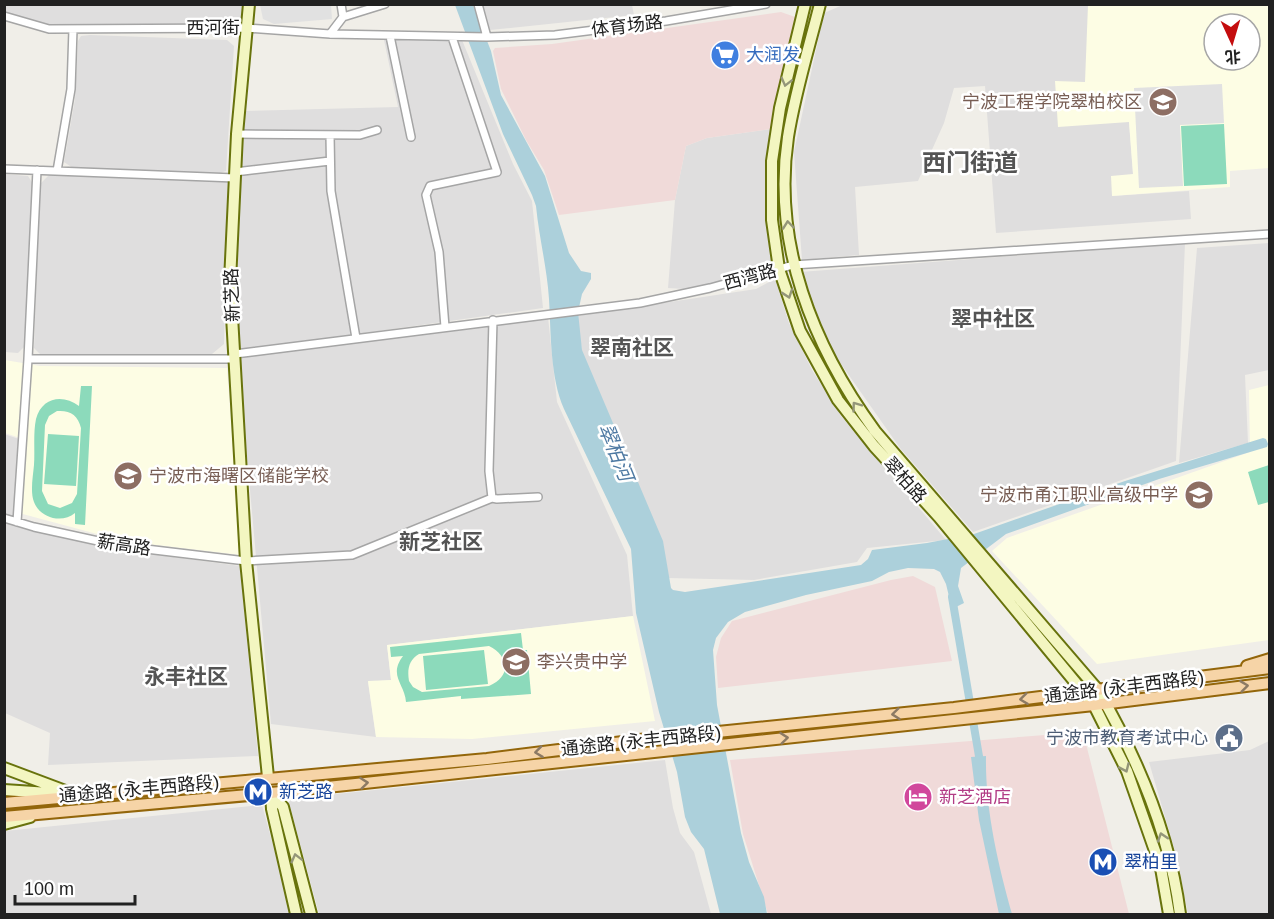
<svg xmlns="http://www.w3.org/2000/svg" width="1274" height="919" font-family="Helvetica,'Noto Sans SC',sans-serif">
<style>
.residential{fill:#dfdede}
.commercial{fill:#f0dad9}
.education{fill:#fdfde4;fill-rule:evenodd}
.pitch{fill:#8cdabb;fill-rule:evenodd}
.parking{fill:#e1e1e1}
.water{fill:#acd0db}
.lines{fill:none;stroke-linecap:round;stroke-linejoin:round}
.canal{stroke:#acd0db;stroke-width:8}
.street-casing{stroke:#a5a5a5;stroke-width:10}
.secondary-casing{stroke:#68730c;stroke-width:14}
.primary-casing{stroke:#93660a;stroke-width:14}
.street{stroke:#fff;stroke-width:7}
.secondary{stroke:#f3f6c1;stroke-width:10}
.primary{stroke:#f6d4a7;stroke-width:10}
.oneway{stroke:#949679}
.oneway2{stroke:#8c7a64}
.labels{text-anchor:middle;dominant-baseline:central;stroke-width:5;stroke-linejoin:round;paint-order:stroke}
.street-label{font-size:18px;fill:#212121;stroke:#fff}
.shop-label{font-size:18px;fill:#366cbe;stroke:#fff;text-anchor:start}
.education-label{font-size:18px;fill:#785e54;stroke:#fff;text-anchor:end}
.service-label{font-size:18px;fill:#4e5e75;stroke:#fff;text-anchor:end}
.transit-label{font-size:18px;fill:#164399;stroke:#fff;text-anchor:start}
.hotel-label{font-size:18px;fill:#b23c85;stroke:#fff;text-anchor:start}
.water-label{font-size:20px;font-style:italic;fill:#4f7aa3;stroke:#fff}
.quarter-label{font-size:21px;font-weight:bold;fill:#545454;stroke:#fff}
.district-label{font-size:24px;font-weight:bold;fill:#545454;stroke:#fff}
</style>
<rect width="100%" height="100%" fill="#f0eee8"/>
<path class="residential" d="M845,4L1088,5L1129,122L1133,174L1112,196L1189,191L1191,219L996,233L985,86L954,88L944,123L918,181L855,187L859,255L802,260L794,152L824,13Z
M4,5L5,4L244,5L241,24L50,25L5,12Z
M481,5H632L634,15L490,30Z
M90,35L227,40L234,46L226,171L211,176L73,168L64,162L75,99L78,41L81,36Z
M384,40H462L513,164L532,201L543,308L236,351L232,281L242,111L398,107Z
M771,129L765,174L767,224L772,264L742,277L684,289L668,288L675,200L686,146L707,138Z
M4,174L28,176L35,187L26,345L18,353L5,352Z
M49,175L228,180L224,344L212,354H40L34,348L40,184Z
M1185,243L1176,461L973,532L900,448L834,354L800,272Z
M1269,243V370L1245,375L1248,443L1179,463L1197,248Z
M775,279L789,323L812,370L841,416L946,540L867,548L857,562L754,580L668,578L586,378L577,316L756,289Z
M548,317L557,402L627,555L633,616L387,645L391,680L368,682L376,737L271,724L238,356Z
M4,434L19,439L15,519L5,516Z
M4,523L121,550L240,566L258,756L48,765L50,733L5,713Z
M1269,741V914H1188L1177,858L1149,762L1250,750Z
M665,760L673,808L680,833L694,852L711,914H319L288,799Z
M262,805L292,914H5V831Z"/>
<path class="commercial" d="M781,12L795,17L797,25L771,129L707,138L686,146L675,200L559,215L544,170L526,140L501,89L493,51L495,48L552,44Z
M913,576L935,587L952,661L718,688L716,657L721,638L732,621L891,580Z
M1083,732L1129,914H768L743,834L730,760Z"/>
<path class="education" d="M1088,5H1269V168L1230,171V187L1112,196L1111,176L1133,174L1129,122L1058,127L1055,81L1085,82ZM1214,24H1250V60H1214Z
M5,360L40,366L227,368L241,555L123,541L19,513L23,439L5,433Z
M1269,385V640L1097,664L992,551L1007,538L1250,452L1249,390Z
M633,616L655,721L472,739L376,737L368,681L391,680L387,645Z"/>
<path class="pitch" d="M1224,124L1227,184L1184,186L1181,126Z
M81,386H92L85,525L75,524V513C62,524 40,518 34,502C30,492 33,476 34,465C35,450 33,433 36,419C42,397 63,394 79,406ZM57,411C70,410 78,415 81,428L77,494L72,503L60,508L48,504L42,491L45,425L49,416Z
M48,434L79,436L76,486L44,484Z
M1269,465V502L1258,505L1248,472Z
M521,633L523,650H527L531,694L461,699V696L406,702C405,684 388,676 403,656L391,657L390,647ZM489,646C509,656 512,676 489,686L422,692L413,687L409,681C407,669 409,660 419,654Z
M484,650L488,684L426,690L423,656Z"/>
<path class="parking" d="M260,5H331L332,19L274,24L263,19Z
M1222,84L1224,123L1180,125L1183,186L1139,188L1134,88Z"/>
<path class="water" d="M455,5H473L491,51L501,95L545,176L569,253L581,271L591,273V279L582,294L578,312L582,350L663,541L671,588L673,590L685,592L861,565L868,559L872,550L927,543L974,534L1125,481L1263,438L1266,439L1268,444L1267,447L1159,479L1006,534L961,568L958,586L964,603L952,609L946,584L940,572L934,569L908,568L889,572L872,581L806,595L745,612L728,622L716,638L713,650L717,705L741,833L749,862L764,897L767,914H720L704,849L691,832L685,817L677,772L659,712L636,613L631,549L564,409C550,377 551,333 549,299C547,268 539,237 536,206L532,195L503,134Z
M986,756C985,809 998,864 1012,914H999L979,820L971,757Z"/>
<g class="lines">
<path class="canal" d="M952,597L981,768"/>
<g class="street-casing">
<path id="street" d="M341,4L343,17
M478,4L487,37
M4,16L49,29L246,28L330,34L487,37L555,35L666,21L766,4
M330,34L343,17L385,4
M390,36L411,137
M237,134L360,135L377,130
M330,135L331,191L356,338
M4,169L235,178
M57,171L71,89L73,29
M235,172L330,161
M445,327L439,252L426,195L430,186L497,172L452,37
M235,354L640,303L710,288L793,265L1270,234
M28,359L37,170
M492,498L489,471L493,320
M4,518L34,527L121,546L246,561L352,555L492,498L497,499L538,497
M17,522L28,359H235"/>
</g>
<g class="secondary-casing">
<path id="secondary" d="M249,4L237,134L230,281L246,561L268,777
M805,4L780,108L772,161V220L779,269L800,331L838,400L874,446L939,517L1094,705L1127,771L1161,868L1169,914
M820,4C809,48 795,92 788,137C772,244 813,346 875,431L1098,690C1138,759 1170,835 1180,914
M4,768L76,795
M4,790L64,794
M271,793L283,807L311,914
M271,793L272,809L296,914
M4,824L30,817"/>
</g>
<g class="primary-casing">
<path id="primary" d="M1247,666L1270,659
M4,803L487,759L639,740L954,708L1270,668
M4,817L271,793L1094,705L1270,683"/>
</g>
<use href="#street" class="street"/>
<use href="#secondary" class="secondary"/>
<use href="#primary" class="primary"/>
</g>
<defs><path id="oneway-chevron" d="M-2-3.5L2.5 0L-2 3.5" fill="none" stroke-width="1.6" stroke-linecap="round" stroke-linejoin="round" transform="scale(1.5)"/></defs>
<g class="oneway">
<use href="#oneway-chevron" transform="translate(786 82) rotate(104)"/>
<use href="#oneway-chevron" transform="translate(788 225) rotate(-96)"/>
<use href="#oneway-chevron" transform="translate(788 294) rotate(71)"/>
<use href="#oneway-chevron" transform="translate(856 406) rotate(-126)"/>
<use href="#oneway-chevron" transform="translate(1125 768) rotate(66)"/>
<use href="#oneway-chevron" transform="translate(1162 837) rotate(-108)"/>
<use href="#oneway-chevron" transform="translate(296 858) rotate(-104)"/>
</g>
<g class="oneway2">
<use href="#oneway-chevron" transform="translate(1244 686) rotate(-7)"/>
<use href="#oneway-chevron" transform="translate(1024 699) rotate(173)"/>
<use href="#oneway-chevron" transform="translate(896 714) rotate(174)"/>
<use href="#oneway-chevron" transform="translate(784 738) rotate(-6)"/>
<use href="#oneway-chevron" transform="translate(539 752) rotate(173)"/>
<use href="#oneway-chevron" transform="translate(364 783) rotate(-6)"/>
</g>
<defs>
<g id="supermarket-disc" transform="scale(1.5)"><circle r="9.5" fill="#3f7fe0" stroke="#fff"/><path d="M-6-5.5h2.5l.6 2H6L4.5 2H-2.5L-4.4-4H-6ZM-1.5 3.2a1.3 1.3 0 1 0 .1 0ZM3 3.2a1.3 1.3 0 1 0 .1 0Z" fill="#fff"/></g>
<g id="university-disc" transform="scale(1.5)"><circle r="9.5" fill="#8d6e63" stroke="#fff"/><path d="M0-5L7-2L0 1L-7-2ZM-4 1L0 2.5L4 1V4Q0 6-4 4Z" fill="#fff"/></g>
<g id="school-disc" transform="scale(1.5)"><circle r="9.5" fill="#8d6e63" stroke="#fff"/><path d="M0-5L7-2L0 1L-7-2ZM-4 1L0 2.5L4 1V4Q0 6-4 4Z" fill="#fff"/></g>
<g id="civic-disc" transform="scale(1.5)"><circle r="9.5" fill="#5c6f8a" stroke="#fff"/><path d="M-.6-6.5H3V-4.5H.6V-3L4-1V1h2V6H-6V1h2V-1L-.6-3ZM-1.2 2.5V6h2.4V2.5Z" fill="#fff"/></g>
<g id="metro-disc" transform="scale(1.5)"><circle r="9.5" fill="#1a4fb4" stroke="#fff"/><path d="M-5.5 5V-5H-3L0 0L3-5H5.5V5H3V-.5L0 4L-3-.5V5Z" fill="#fff"/></g>
<g id="hotel-disc" transform="scale(1.5)"><circle r="9.5" fill="#d1479c" stroke="#fff"/><path d="M-6-4.5h1.5V1H6V5H4.5V3h-9V5H-6ZM-4 0a1.8 1.8 0 1 1 3.6 0ZM.5 0V-2.5h3Q6-2.5 6 0Z" fill="#fff"/></g>
</defs>
<g fill-rule="evenodd">
<use href="#supermarket-disc" x="725" y="55"/>
<use href="#university-disc" x="1163" y="102"/>
<use href="#school-disc" x="128" y="476"/>
<use href="#school-disc" x="1199" y="495"/>
<use href="#school-disc" x="516" y="662"/>
<use href="#civic-disc" x="1229" y="738"/>
<use href="#metro-disc" x="258" y="792"/>
<use href="#hotel-disc" x="918" y="797"/>
<use href="#metro-disc" x="1103" y="862"/>
</g>
<g class="labels">
<g class="street-label">
<text transform="translate(627 26) rotate(-7)">体育场路</text>
<text x="213" y="28">西河街</text>
<text transform="translate(750 277) rotate(-15)">西湾路</text>
<text transform="translate(232 295) rotate(-92)">新芝路</text>
<text transform="translate(905 480) rotate(48)">翠柏路</text>
<text transform="translate(124 545) rotate(9)">薪高路</text>
<text transform="translate(1124 687) rotate(-7)">通途路 (永丰西路段)</text>
<text transform="translate(641 741) rotate(-6)">通途路 (永丰西路段)</text>
<text transform="translate(139 789) rotate(-5)">通途路 (永丰西路段)</text>
</g>
<g class="shop-label">
<text x="746" y="55">大润发</text>
</g>
<g class="education-label">
<text x="1142" y="102">宁波工程学院翠柏校区</text>
<text x="149" y="476" text-anchor="start">宁波市海曙区储能学校</text>
<text x="1178" y="495">宁波市甬江职业高级中学</text>
<text x="537" y="662" text-anchor="start">李兴贵中学</text>
</g>
<g class="service-label">
<text x="1208" y="738">宁波市教育考试中心</text>
</g>
<g class="transit-label">
<text x="279" y="792">新芝路</text>
<text x="1124" y="862">翠柏里</text>
</g>
<g class="hotel-label">
<text x="939" y="797">新芝酒店</text>
</g>
<g class="water-label">
<text transform="translate(616 452) rotate(68)">翠柏河</text>
</g>
<g class="quarter-label">
<text x="993" y="318">翠中社区</text>
<text x="632" y="347">翠南社区</text>
<text x="441" y="541">新芝社区</text>
<text x="186" y="676">永丰社区</text>
</g>
<g class="district-label">
<text x="970" y="162">西门街道</text>
</g>
</g>
<rect width="1274" height="919" fill="none" stroke="#212121" stroke-width="12"/>
<g transform="translate(1232 42) rotate(176)"><circle r="28" fill="#ffffff" stroke="#a6a6a6" stroke-width="1.5"/>
<path d="M0-4.5L10 22L0 15L-10 22Z" fill="#c40d0e"/>
<text y="-9" font-size="16" font-weight="bold" text-anchor="middle" fill="#212121">北</text>
</g>
<path d="M15 895v9h120v-9" fill="none" stroke="#212121" stroke-width="3"/>
<text x="24" y="895" font-size="18" fill="#212121" stroke="#ffffff" stroke-width="4.5" paint-order="stroke">100 m</text>
</svg>
